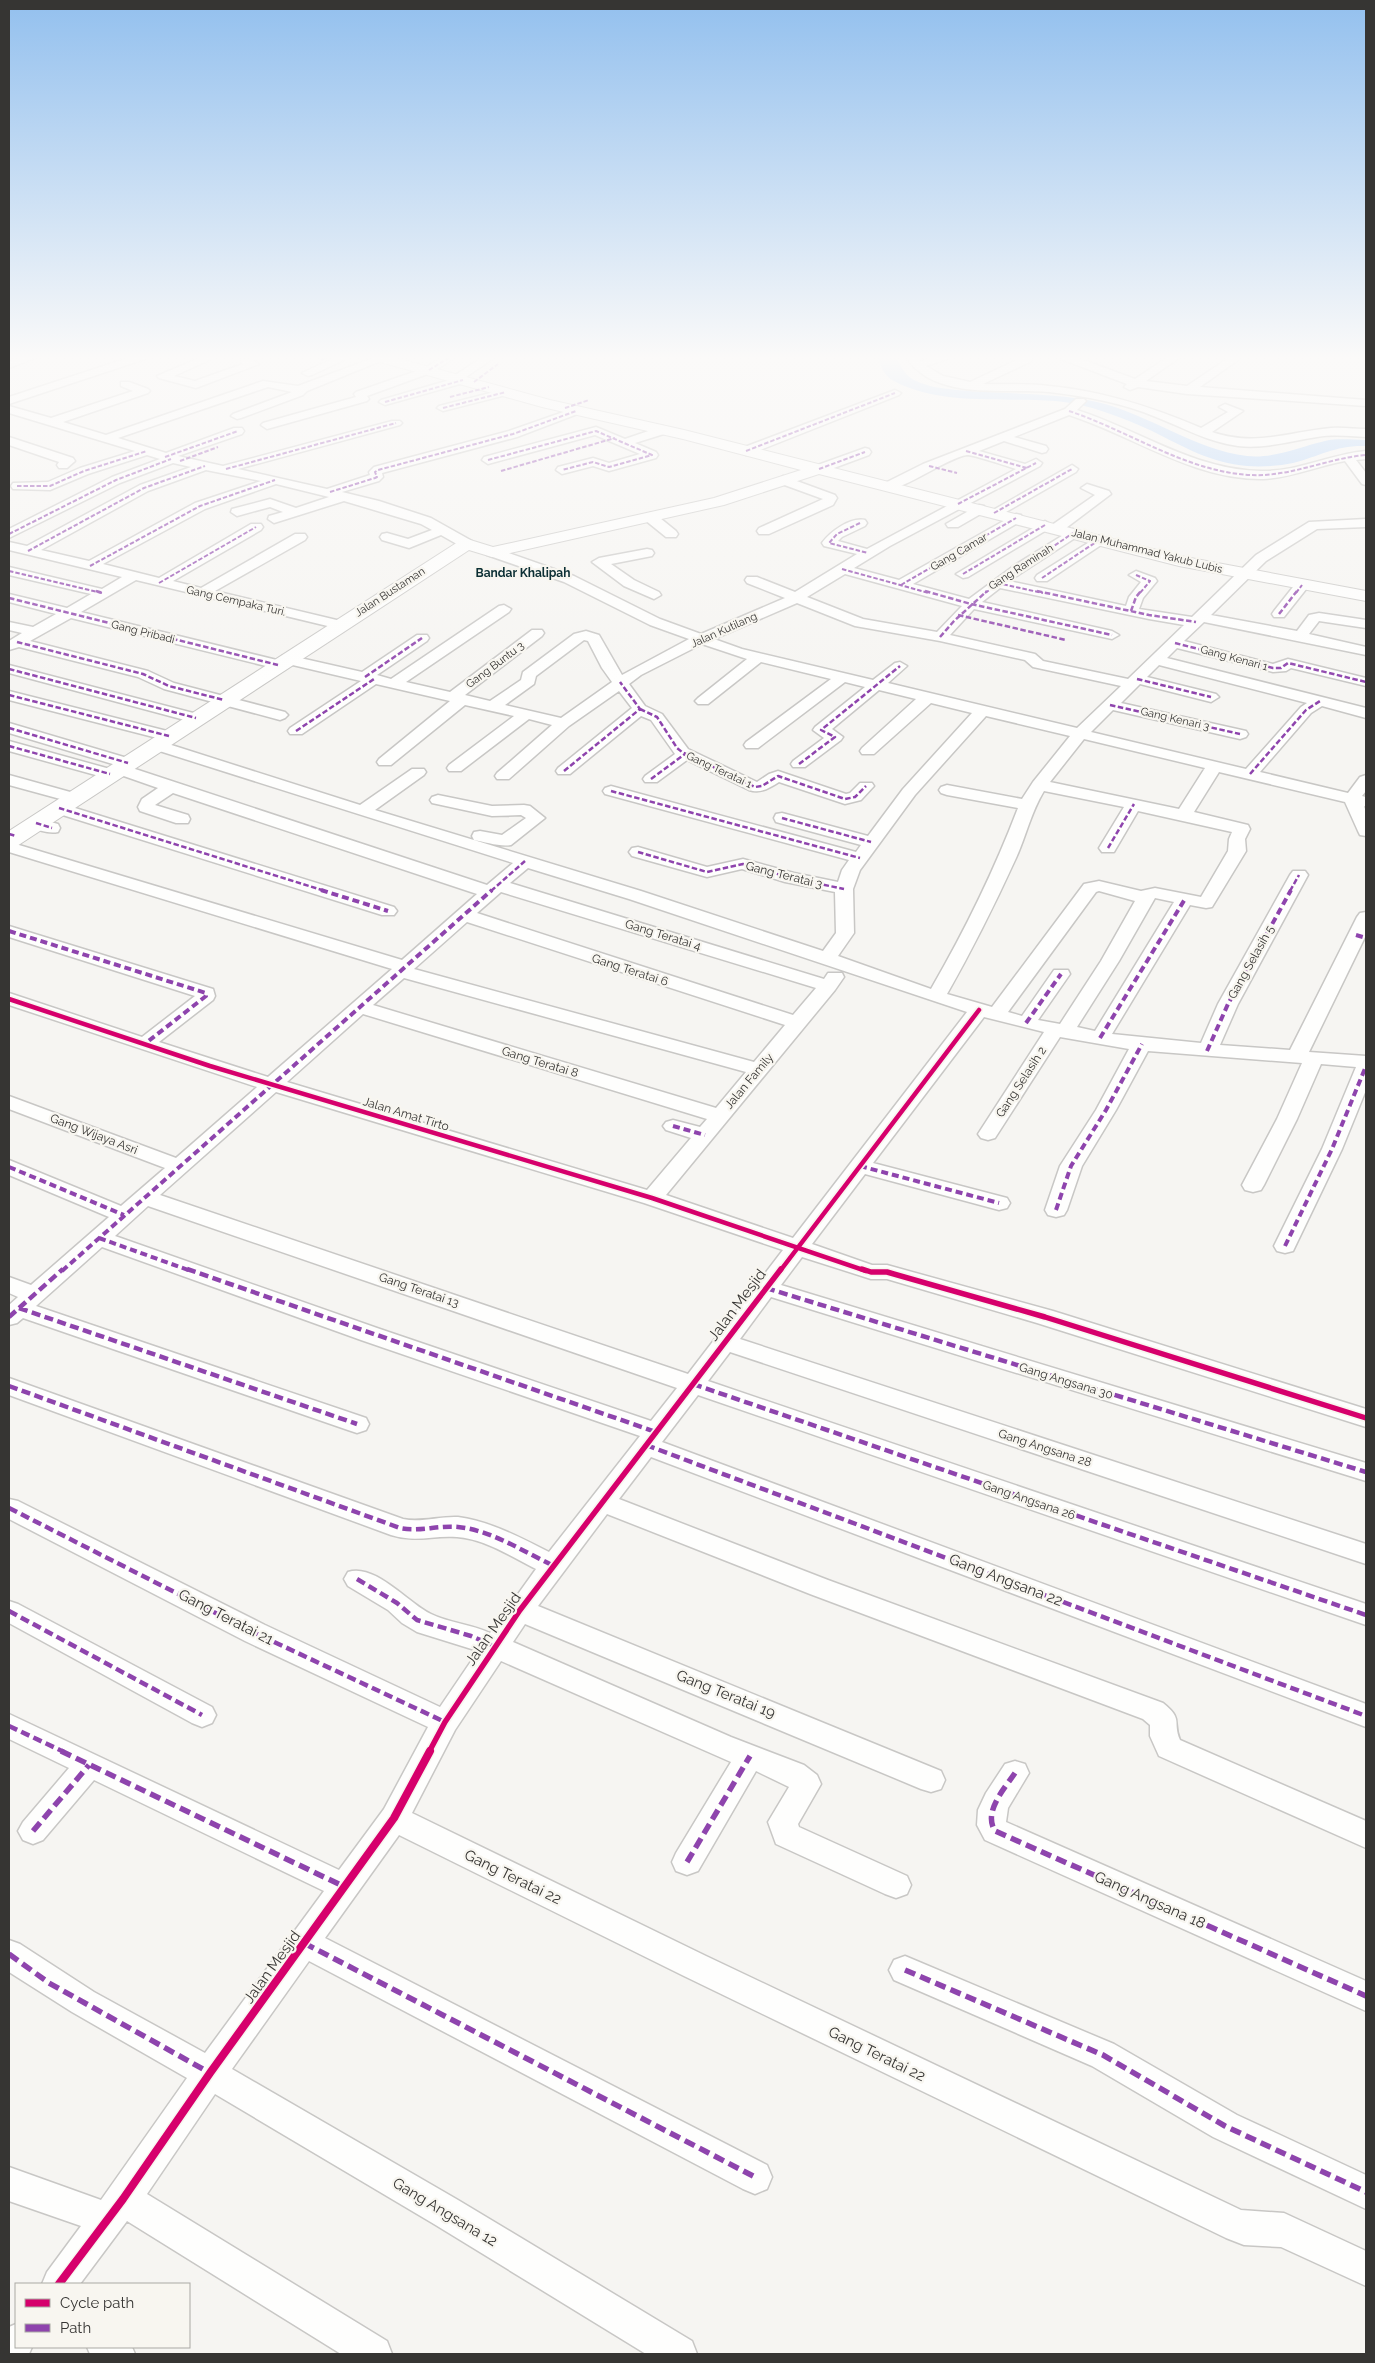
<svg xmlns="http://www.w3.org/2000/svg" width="1375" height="2363" font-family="Raleway,sans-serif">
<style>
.water{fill:#b4d3f8}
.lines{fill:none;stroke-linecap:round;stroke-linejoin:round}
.minor-casing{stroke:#c8c7c5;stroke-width:3}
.major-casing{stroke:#c8c7c5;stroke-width:2}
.minor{fill:#fefefd;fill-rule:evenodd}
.major{fill:#fefefd;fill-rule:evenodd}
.quiet-far4{stroke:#8e44ad;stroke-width:2;stroke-dasharray:4.5 2;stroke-linecap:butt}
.quiet-far3{stroke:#8e44ad;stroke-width:2.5;stroke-dasharray:5.5 2.5;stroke-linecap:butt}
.quiet-far2{stroke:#8e44ad;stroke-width:4;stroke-dasharray:7 4;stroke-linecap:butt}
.quiet-far1{stroke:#8e44ad;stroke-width:4.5;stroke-dasharray:9 4.5;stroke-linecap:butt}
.quiet{stroke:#8e44ad;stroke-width:5.5;stroke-dasharray:11 5.5;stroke-linecap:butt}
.cycleway-far2-casing{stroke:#f8f6f0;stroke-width:8}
.cycleway-far1-casing{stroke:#f8f6f0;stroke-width:9}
.cycleway-casing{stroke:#f8f6f0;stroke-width:11}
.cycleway-far2{stroke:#d6006c;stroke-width:4.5}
.cycleway-far1{stroke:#d6006c;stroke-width:5.5}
.cycleway{stroke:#d6006c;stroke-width:8}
.labels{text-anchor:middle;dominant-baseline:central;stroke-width:4.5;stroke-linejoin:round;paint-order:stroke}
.far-street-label{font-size:11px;fill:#363533;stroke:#f8f6f0}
.far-quarter-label{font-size:12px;font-weight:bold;fill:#0c2f34;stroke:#f8f6f0}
.street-label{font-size:12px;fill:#363533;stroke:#f8f6f0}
.near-street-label{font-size:15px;fill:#363533;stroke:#f8f6f0}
</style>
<rect width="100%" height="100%" fill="#f6f5f2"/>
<path class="water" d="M878,357H896C906,378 912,381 934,387C988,396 1044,390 1097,402C1149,414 1195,450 1247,456C1273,459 1299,447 1325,441C1338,438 1352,440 1366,440V446C1336,445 1320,456 1293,463C1279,466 1262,467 1247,466C1211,463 1184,447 1152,431C1121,417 1089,404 1055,401C1004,397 940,406 894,381C885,377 880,366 878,357Z"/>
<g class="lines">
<g class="minor-casing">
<path id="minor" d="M22,357H37L9,368V361Z
M131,357H146L145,359L9,404V397Z
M202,357H216L174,376L195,381L243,364L241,361L242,359H250L259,364L196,388L159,378L157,376Z
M336,357H350L312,375L308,376L302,373Z
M376,357L388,358L307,391L303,395L241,418L237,419L231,416L233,414L292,392L268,387L118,438L166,453L234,428H242L244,431L242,434L178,456L223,466L392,421H400L402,423L400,425L238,469L327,489L370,475L369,472L374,467L509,431L572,409H580L582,411L580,413L517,437L382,473L383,477L379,481L342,492L379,501L431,518L472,541L474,544L472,547H462L441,535L409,548L382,540L380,537L382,534L387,533L408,539L432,530L421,524L344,501L274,523L268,519L269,516L283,512L270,507L237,516L231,512L232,509L270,499L296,508L329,497L276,484L205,509L103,564L159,578L251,524H261L263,527L261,530L173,581L201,588L295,534H305L307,537L305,540L215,591L345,622L347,625L345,628L340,629L136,580L81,612L281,661L280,659L282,656L287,655L362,672L417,635H427L429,638L427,641L377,675L391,679L499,606L504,605L511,609L509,612L406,682L450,692L532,630H542L544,633L542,636L465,695L490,701L521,680L523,672L574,634L586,631L599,635L622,675L689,639L650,625L564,582L487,555L485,552L487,549H497L574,576L660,619L701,634L785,598L747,583L745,580L747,577H757L795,592L857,554L824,546L822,543C830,532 850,517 865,520L867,523L865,526L842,537L838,541L867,549L1016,469C1006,466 975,455 967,455C946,458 900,493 885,489L883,486L885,483L923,464L1065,409L1076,399H1084L1086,401L1077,410C1139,430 1194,470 1261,471C1297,472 1331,454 1366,451V459L1356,460L1366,473V485L1362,484L1345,461C1317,466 1291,478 1263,479C1193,480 1134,436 1069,415L1014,437L1046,446L1048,449L1046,452L1042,453L1004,441L979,451L1025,464L1036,459L1042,463L1040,466L890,546L854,568L899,580L1016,514L1021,515L1022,518L1021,521L913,584L969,599L1015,565L1073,529L1080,533L1078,536L1009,581L1126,606L1129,597L1141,582L1129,575L1136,571L1155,578L1157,581L1143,598L1139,609L1192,617L1256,555L1309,522L1366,519V527L1317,529L1266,561L1211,615L1297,631L1309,615L1319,613L1366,620V628L1319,621L1309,634L1366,647V655L1204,622L1184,641L1273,664L1288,659L1366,678V686L1291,668L1286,671L1273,672L1177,648L1167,658L1366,708V718L1322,706L1311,713L1260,772L1348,793L1360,777L1366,775V791L1362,796L1366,797V807L1364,806L1366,812V836L1360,835L1358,831L1345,802L1219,772L1194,812L1248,825L1250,829L1245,839L1246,851L1212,907L1206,908L1190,905L1112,1034L1201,1043L1218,1004L1290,875L1293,871H1305L1308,875L1238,1004L1220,1045L1290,1050L1357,917L1360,913L1366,912V935L1309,1052L1366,1056V1090L1342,1149L1293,1251L1285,1253L1277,1251L1274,1246L1322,1149L1356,1067L1321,1064L1297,1119L1264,1185L1261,1190L1253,1192L1245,1190L1242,1185L1277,1119L1302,1063L1148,1051L1116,1110L1082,1166L1067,1210L1064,1215L1056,1217L1048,1215L1045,1210L1060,1166L1096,1110L1129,1049L1060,1037L995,1138L988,1140L981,1138L978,1134L1044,1032L984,1017L873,1163L1007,1198L1010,1203L1007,1208L999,1210L865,1174L812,1244L872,1265H887L1053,1311L1366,1409V1427L1037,1323L887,1279H871L802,1257L781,1285L1366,1463V1481L771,1297L740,1339L1366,1544V1564L730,1352L708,1381L1366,1604V1625L698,1395L662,1442L1366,1704V1727L651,1457L619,1499L828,1580L1163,1703C1184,1720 1172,1721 1180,1740L1366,1821V1848L1159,1756L1150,1736V1725L1143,1719L810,1594L607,1514L538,1606L941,1771L945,1780L941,1789L931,1792L921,1789L525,1624L513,1642L731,1737L804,1765L817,1775L821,1784L798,1824L799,1827L907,1876L911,1885L907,1894L896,1898L885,1894L776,1844L768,1822L789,1787L756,1771L698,1871L687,1875L676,1871L672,1862L676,1853L731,1762L501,1661L455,1730L412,1813L706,1956L1241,2210L1284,2213L1366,2251V2286L1281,2247L1244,2245L1226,2238L684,1976L399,1835L325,1938L767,2165L772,2177L767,2189L755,2194L743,2189L309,1961L232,2069L458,2200L634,2306L692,2341L697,2354H646L434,2224L215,2094L147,2194L387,2341L392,2354H341L127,2221L80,2284H42L47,2272L81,2226L9,2201V2167L101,2200L187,2078L72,2012L9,1972V1940L20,1944L94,1992L205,2053L324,1891L94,1780L43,1840L33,1844L23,1840L18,1831L23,1822L69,1768L9,1739V1714L339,1870L384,1809L428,1727L245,1641L9,1519V1499L18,1501L265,1625L440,1707L478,1651L417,1632L402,1623L388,1610L348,1586L344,1579L348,1572C375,1563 408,1603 431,1614C449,1623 471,1624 490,1633L536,1569C512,1557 485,1539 457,1537C433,1535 416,1543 391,1535L9,1395V1378L403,1519C421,1523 439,1516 458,1517C490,1521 521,1538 549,1552L640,1436L361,1340L102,1247L36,1306L366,1418L369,1424L366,1430L357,1433L348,1430L23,1318L17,1323L9,1325V1305L18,1297L9,1293V1277L31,1285L109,1217L9,1175V1160L121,1206L165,1168L9,1109V1096L176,1158L257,1087L9,1005V993L142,1037L195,996L9,937V926L213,989L215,996L213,1000L159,1042L268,1077L392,969L9,852V842L402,960L477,894L173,793L155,805L188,815L190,819L188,823H176L140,811L138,807L142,799L158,788L118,774L110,779L9,751V741L110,769L116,765L9,733V723L134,760L136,763L129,767L487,885L513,863L150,748L148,745L150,742H162L360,805L412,769H424L426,772L424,775L375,810L641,891L823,951L836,933L835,892L785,882L742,869L707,877L632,856L629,852L632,848L638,847L707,867L743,859L794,873L838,882L842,870L849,860L605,794L603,791L605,788L611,786L856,852L861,845L776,822L774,818L776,814L782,813L868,836L903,789L972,713L931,703L874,754H862L860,751L862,748L916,699L879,690L832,729L843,737L841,740L805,767H793L791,764L793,761L824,738L813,730L815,727L865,687L845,682L758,748H746L744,745L746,742L831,679L761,662L708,704H698L695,701L698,698L747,659L702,644L641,675L629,684L645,706L662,714L688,749L757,782L769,774L778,771L846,794L850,793L860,783H872L874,786L861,800L845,804L779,782C769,788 761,794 749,790L687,760L657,782H645L643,779L645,776L675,754L651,720L641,716L570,774H558L556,771L558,768L632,708L619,691L569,726L509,779H497L495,776L497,773L552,725L529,719L461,771H449L447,768L449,765L514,716L465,705L391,765H379L377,762L379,759L450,701L376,684L302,734H290L288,731L290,728L361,681L284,663L285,665L283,668L278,669L71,618L30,641L148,671L174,683L285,712L288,715L285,718L280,720L164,689L138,677L19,647L9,650V641L22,633L9,630V622L33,627L56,614L9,602V594L67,608L91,594L9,575V567L102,589L122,577L9,550V542L27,546L140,485L191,467L173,463L120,483L9,538V529L112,477L160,459L147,455L88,474L50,490L13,489L11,486L13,483L48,482L80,468L135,451L9,413V406L51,418L133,391L121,386V382H129L148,389L150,391L148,393L63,422L106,435L263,381L298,386ZM206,470L261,481L195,503L89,561L41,550L148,491ZM845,574L962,606L937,632L863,619L807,597ZM1000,588L1149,619L1184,625L1128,679L1043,661L1035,654L950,635L974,609L1112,639L1119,635L1112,631L982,602ZM797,603L855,626L940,641L1025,660L1033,667L1121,686L1077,728L888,683L907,666L900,662L895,663L873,680L742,649L714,639ZM584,640L588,641L602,668L612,682L561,718L505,705L534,684L536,676ZM1159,665L1307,703L1301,707L1246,769L1091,732L1113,710L1240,739L1246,737L1248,734L1246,731L1121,703L1140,684L1211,702L1219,697L1216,694L1147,677ZM986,716L1070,736L1033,782L1022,799L947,785L941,787L939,790L941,793L947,795L1018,808C994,871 965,930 931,989L838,956L854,933L853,889L860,870L915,795ZM1084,739L1205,768L1179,809L1050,782ZM1044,791L1124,807L1099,848L1102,852H1114L1138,811L1232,832L1229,839L1228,851L1201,897L1155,888L1141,891L1099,881L1084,884L992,1007L947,994C972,950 995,904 1016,858C1026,836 1031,812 1044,791ZM528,868L629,899L967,1012L793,1238L666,1195L835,990L844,977L842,973H828L824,979L510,883ZM1099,891L1135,901L1101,961L1060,1024L1038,1020L1070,974L1068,970H1054L1022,1016L1008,1012L1096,892ZM501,892L816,988L793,1015L477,913ZM1155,898L1174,902L1095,1031L1077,1027L1119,961ZM467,922L785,1025L754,1062L414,969ZM404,978L746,1072L716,1108L373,1005ZM363,1014L707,1119L700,1127L673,1120L666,1122L663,1126L666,1130L691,1138L647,1190L287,1082ZM276,1092L644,1203L783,1250L688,1374L160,1195ZM148,1206L677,1388L651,1421L377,1328L115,1236Z
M443,357H455L433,372L367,396L369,399L367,401L267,429L261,425L263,423L356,397L354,394L356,392L425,368Z
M483,357H495L466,377L469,380L467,382L385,405L379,402L381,400L453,379L454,376Z
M906,357H917L921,361L933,357H948L947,359L926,366L943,376L970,382L1019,359L1018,357H1032V361L983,384C1005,385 1027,383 1049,386C1103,391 1152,407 1201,428L1228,412L1219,407L1225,404L1243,411L1212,432C1256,447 1287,432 1331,428C1343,427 1355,429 1366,429V437C1349,436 1334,434 1317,437C1290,441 1265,449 1238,446C1208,442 1184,428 1156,417C1123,403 1085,396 1049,392C1002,388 934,401 906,357Z
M1060,357H1075L1135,379L1168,357H1180L1146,381L1187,386L1230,357H1242L1200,387L1366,400V406L1187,394L1138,387L1130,390L1124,387L1127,384L1061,359Z
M506,389L512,392L510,394L443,411L437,408L439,406Z
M895,390L901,393L899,395L750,454L746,455L740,451L742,448Z
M663,426L669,430L667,433L635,443L656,452L658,455L656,458L609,471L593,466L562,474L556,470L558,467L593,458L609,463L640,454L595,435L488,464L482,460L484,457L596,427L625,439Z
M9,437L73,458L75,461L67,468H59L57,465L59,462L9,445Z
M865,448L869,449L871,452L869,455L823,472H815L813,469L815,466Z
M1072,465L1078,469L1076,472L999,516L994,517L988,513Z
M783,476L835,495L837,498L833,505L769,534H759L757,531L759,528L823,499L779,483L777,480Z
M1087,484L1109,491L1111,494L1062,531H1052L1050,528L1052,525L1095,495L1081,488Z
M979,505L984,506L985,509L984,512L958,527H948L946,524Z
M650,513L655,514L676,531L678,534L676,537H666L645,520L644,517Z
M1045,521L1052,525L1050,528L968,577L963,578L956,574Z
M1099,536L1106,540L1104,543L1047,581H1037L1035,578L1037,575Z
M647,549L652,550L654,553L652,556L611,564L634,580L659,592L661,595L654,599L624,586L592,562L599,558Z
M1302,581L1307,582L1309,585L1307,588L1284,617H1274L1272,614L1274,611L1297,582Z
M9,665L201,715L204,718L196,723L9,673Z
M9,691L175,733L177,736L175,739L169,741L9,700Z
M9,775L81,795L83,798L81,801L75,803L9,785Z
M438,795L492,806L524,805L530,806L545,818L511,845C500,847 485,842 474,840L472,836L474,832L480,831L502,835L526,818L521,815L492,816L432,803L430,800L432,797Z
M59,803L394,907L397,911L394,915H382L53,812L51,808L53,804Z
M36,818L58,824L60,828L58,832C49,834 33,830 28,823L30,819Z
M9,1601L18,1604L212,1707L216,1715L212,1723L202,1727L192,1723L9,1623Z
M1015,1761L1025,1764L1029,1773L1008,1808L1006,1822L1366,1981V2011L985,1840L977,1825L978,1810L986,1793L1005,1764Z
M905,1956L1114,2044L1237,2115L1366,2175V2209L1213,2137L1092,2066L894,1980L889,1970L894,1960Z
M16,2324V2347H32L29,2354H9V2327Z
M87,2347H132L135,2354H90Z"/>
</g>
<g class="major-casing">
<path id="major" d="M371,357H393L550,400L684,430L1180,556L1366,591V601L1179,566L819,474L724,505L492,557L469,550L17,846L9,848V831L461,540L467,539L493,547L714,498L801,470L683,439L542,407L373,360Z"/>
</g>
<use href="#minor" class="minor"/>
<use href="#major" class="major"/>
<path class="quiet-far4" d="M321,360L328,357
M429,370L450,357
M474,382L498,364
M450,397L489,387
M385,402L463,380
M443,408L506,392
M565,408L589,400
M1069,411C1133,432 1195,478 1264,475C1299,473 1331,458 1366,455
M746,451L895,393
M966,451L1027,468
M165,457L238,431
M488,460L596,431L652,455L609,467L593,462L562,470
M180,461L218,447
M929,466L957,473
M226,469L396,423
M819,469L865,452
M501,471L615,438
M17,486H50L84,471L147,451
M330,492L375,478L377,477L375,472L378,470L513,434L576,411
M958,504L1036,463
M994,513L1072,469
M860,523L837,534L829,543L868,553
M9,534L116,480L171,459
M28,551L144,488L205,466
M90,566L200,506L275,480
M842,569L929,593
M9,571L102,593
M963,574L1045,525
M1136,575L1150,581L1140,593
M1042,578L1099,540
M159,583L256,527
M997,583L1043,593
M901,585L1016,518
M985,593L1073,533
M1296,593L1302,585"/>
<path class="quiet-far3" d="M96,591L103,593
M925,591L971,604L1112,635
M1037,591L1149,615L1196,622
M9,598L278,665
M1131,611L1136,597L1141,591
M1279,614L1297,591
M958,615L1066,640
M940,637L954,621L987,591
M17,642L143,674L169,686L224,700
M1175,643L1273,668H1281L1288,663L1366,682
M9,669L196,718
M365,677L422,638
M1137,679L1211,697
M9,695L169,736
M1110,705L1240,734
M640,709L657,717L677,748L682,752L755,787L762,786L778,776L845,799L855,797L866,786
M9,728L128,763
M296,731L374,679
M9,746L110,774
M799,764L835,737L821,730L900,666
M564,771L640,709L620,682
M1250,774L1306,710L1320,701
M651,779L685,754
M611,791L860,858
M59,808L325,891
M782,818L871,842
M36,823L52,828
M9,834L16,836
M1108,848L1134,804
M638,852L707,872L743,864L791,878L844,889
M491,891L525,861
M1290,891L1299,875"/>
<path class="quiet-far2" d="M321,890L388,911
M9,931L206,993V996L146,1043
M1356,935L1366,938
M1026,1023L1061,974
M1100,1038L1185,899
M1207,1051L1228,1004L1291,890
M673,1126L705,1135
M860,1166L999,1203
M9,1167L124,1215
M1056,1210L1071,1166L1106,1110L1142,1044
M99,1238L191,1271
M1285,1246L1332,1149L1366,1066
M62,1271L492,890"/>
<path class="quiet-far1" d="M187,1269L656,1432
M766,1288L1366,1472
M19,1308L357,1424
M9,1317L63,1269
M693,1384L1366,1615
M9,1386L400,1528C420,1532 438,1525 458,1527C491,1530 524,1552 554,1566
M646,1445L1366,1716
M9,1508L255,1633L445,1722
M357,1579L397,1603L417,1620L471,1636L494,1646
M9,1611L202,1715
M9,1726L64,1752"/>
<path class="quiet" d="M61,1751L345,1887
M1015,1773C1004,1789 983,1812 995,1831L1366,1996
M33,1831L89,1765
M687,1862L750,1756
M304,1943L755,2177
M9,1954L49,1983L210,2073
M905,1970L1103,2055L1225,2126L1366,2192"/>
<g class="cycleway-far2-casing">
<path id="cycleway-far2" d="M9,999L210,1066L652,1198L866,1271
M780,1271L979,1010"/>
</g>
<g class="cycleway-far1-casing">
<path id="cycleway-far1" d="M862,1269L871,1272H887L1045,1317L1366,1418
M429,1752L445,1722L520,1610L781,1269"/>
</g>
<g class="cycleway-casing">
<path id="cycleway" d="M59,2284L123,2199L210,2073L394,1818L430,1751"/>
</g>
<use href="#cycleway-far2" class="cycleway-far2"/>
<use href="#cycleway-far1" class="cycleway-far1"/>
<use href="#cycleway" class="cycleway"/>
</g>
<linearGradient id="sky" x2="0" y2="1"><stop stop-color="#93c0ee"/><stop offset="0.52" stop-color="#fbfaf9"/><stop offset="1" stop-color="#fbfaf9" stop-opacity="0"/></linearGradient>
<rect width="1375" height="688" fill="url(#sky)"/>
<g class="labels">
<g class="far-street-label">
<text transform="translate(1147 551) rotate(14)">Jalan Muhammad Yakub Lubis</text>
<text transform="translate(959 552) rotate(-30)">Gang Camar</text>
<text transform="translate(1021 567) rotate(-33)">Gang Raminah</text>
<text transform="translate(390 592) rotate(-33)">Jalan Bustaman</text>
<text transform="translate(236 601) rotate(13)">Gang Cempaka Turi.</text>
<text transform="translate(724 630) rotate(-24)">Jalan Kutilang</text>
<text transform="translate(143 632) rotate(14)">Gang Pribadi</text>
<text transform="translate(1234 658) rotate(15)">Gang Kenari 1</text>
<text transform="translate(495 665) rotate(-37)">Gang Buntu 3</text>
<text transform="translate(1175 719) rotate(13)">Gang Kenari 3</text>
<text transform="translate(719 770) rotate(25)">Gang Teratai 1</text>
</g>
<g class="far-quarter-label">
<text x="523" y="573">Bandar Khalipah</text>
</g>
<g class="street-label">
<text transform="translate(784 875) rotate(14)">Gang Teratai 3</text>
<text transform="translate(663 935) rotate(17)">Gang Teratai 4</text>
<text transform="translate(1251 962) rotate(-61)">Gang Selasih 5</text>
<text transform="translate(630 970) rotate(18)">Gang Teratai 6</text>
<text transform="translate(540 1062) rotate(17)">Gang Teratai 8</text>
<text transform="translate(749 1081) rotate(-50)">Jalan Family</text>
<text transform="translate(1021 1082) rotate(-57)">Gang Selasih 2</text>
<text transform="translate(406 1114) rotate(17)">Jalan Amat Tirto</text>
<text transform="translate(94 1134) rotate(21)">Gang Wijaya Asri</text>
<text transform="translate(419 1290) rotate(19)">Gang Teratai 13</text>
<text transform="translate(1066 1381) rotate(17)">Gang Angsana 30</text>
<text transform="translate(1045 1448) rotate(18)">Gang Angsana 28</text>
<text transform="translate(1029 1500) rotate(19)">Gang Angsana 26</text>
</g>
<g class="near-street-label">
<text transform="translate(737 1305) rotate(-53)">Jalan Mesjid</text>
<text transform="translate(1006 1580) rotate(21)">Gang Angsana 22</text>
<text transform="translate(226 1617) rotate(27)">Gang Teratai 21</text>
<text transform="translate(493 1629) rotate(-55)">Jalan Mesjid</text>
<text transform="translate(726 1694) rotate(22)">Gang Teratai 19</text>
<text transform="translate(513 1877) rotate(26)">Gang Teratai 22</text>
<text transform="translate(1150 1900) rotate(24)">Gang Angsana 18</text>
<text transform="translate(272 1967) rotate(-54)">Jalan Mesjid</text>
<text transform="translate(877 2054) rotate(26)">Gang Teratai 22</text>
<text transform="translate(445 2212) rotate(31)">Gang Angsana 12</text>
</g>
</g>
<rect width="1375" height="2363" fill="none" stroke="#363533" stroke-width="20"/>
<rect x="15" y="2283" width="175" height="65" fill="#f8f6f0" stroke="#aaa9a4"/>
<rect x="25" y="2299" width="25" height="8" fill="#d6006c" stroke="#aaa9a4"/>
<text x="60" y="2308" font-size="15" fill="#363533">Cycle path</text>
<rect x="25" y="2324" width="25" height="8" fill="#8e44ad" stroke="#aaa9a4"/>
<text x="60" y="2333" font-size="15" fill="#363533">Path</text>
</svg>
